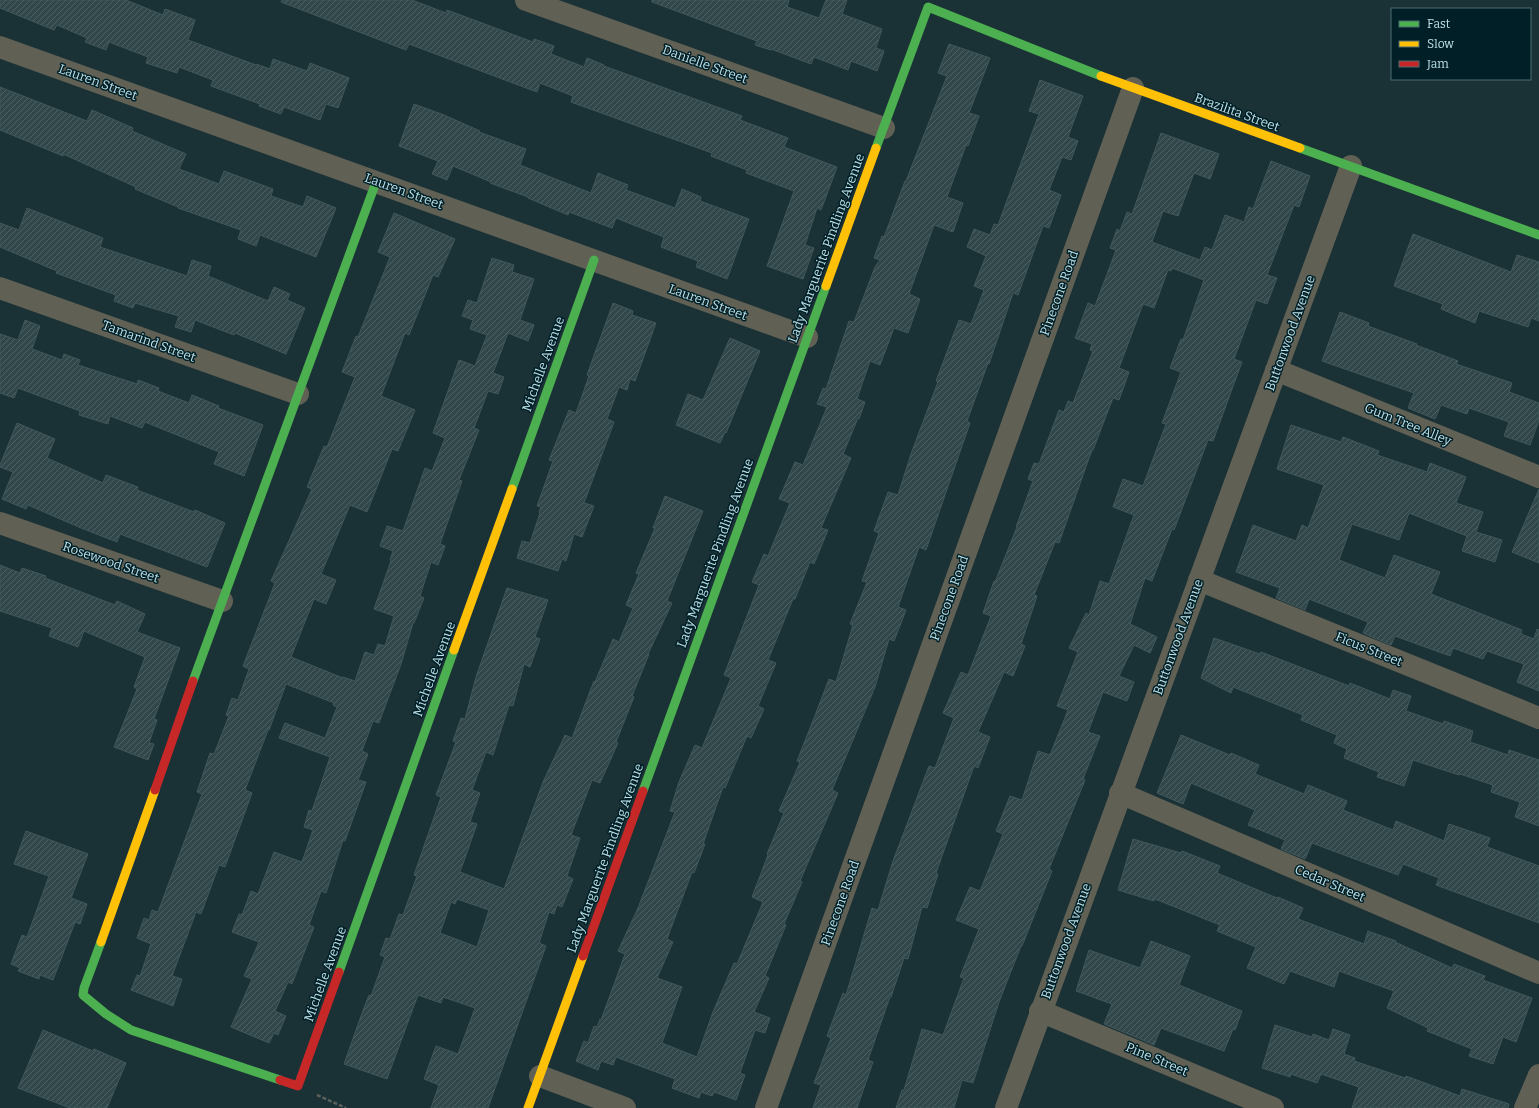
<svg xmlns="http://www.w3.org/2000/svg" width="1539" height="1108" font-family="Bitter,serif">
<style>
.building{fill:url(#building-hatch);stroke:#40585b;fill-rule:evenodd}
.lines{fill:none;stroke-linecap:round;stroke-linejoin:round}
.path{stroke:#5b615a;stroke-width:2.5;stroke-dasharray:4 2;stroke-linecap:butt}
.street{stroke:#606054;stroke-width:22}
.fast{stroke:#4caf50;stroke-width:9}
.slow{stroke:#ffc107;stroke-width:9}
.jam{stroke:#c62828;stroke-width:9}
.labels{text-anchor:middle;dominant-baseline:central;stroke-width:3;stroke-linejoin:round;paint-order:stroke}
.street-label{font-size:13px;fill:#bde1ea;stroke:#001f26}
</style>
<defs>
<pattern id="building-hatch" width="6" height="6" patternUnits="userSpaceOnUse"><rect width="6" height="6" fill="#31474a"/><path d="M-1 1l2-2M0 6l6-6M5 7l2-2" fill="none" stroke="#4d6164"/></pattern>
</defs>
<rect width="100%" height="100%" fill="#1a3136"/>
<path class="building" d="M0,0H126L163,15L165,9L195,20L188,40L256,65V64L270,69L273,59L307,71L310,63L349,78L338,108L326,104L320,120L284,107L281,114L259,106L260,104L211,86L213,80L179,67L177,73L146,63L148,57L109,42L106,50L85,42L87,38L57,25L54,30L0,8Z
M282,0H412L446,13L447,10L533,42L534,39L554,46L551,54L584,67L587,58L604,65V66L742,116L740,120L788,138L784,147L837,167L821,210L817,208L805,245L814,248L803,279L767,266L794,191L746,173L747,170L711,156L712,153L571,102L573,96L540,83L537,92L409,44L406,50L281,2Z
M652,0H789L787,7L819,18L826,0H847L842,14L882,29L876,48L884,51L877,71L851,61L848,70L814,57L811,64L771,49V50L755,45L757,41L652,2Z
M949,44L990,58L969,113L979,116L968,146L966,145L947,197L963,203L953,232L934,225L909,294L920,299L908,333L894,328L880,365L870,361L857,399L865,402L859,419L858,418L843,454L851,458L821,528L828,530L814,564L810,562L795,599H793L768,660L776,663L758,706L764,709L751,738L747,736L725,788L723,787L703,844H705L694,873L692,872L667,939L673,942L657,978L682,987L662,1043L697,1057L713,1012L734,963L737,964L763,902L752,897L768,855L767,854L784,813L779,811L800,762L797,761L814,718L829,679L836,682L853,625L850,624L867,582L862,581L879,533L874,531L888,492L898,495L911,454L938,382L936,381L959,320L971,324L984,290L974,286L986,256L967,247L974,229L990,235L994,224L998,225L1039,114L1029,111L1040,80L1083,96L1068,137L1078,141L1071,160L1062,157L1049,190L1061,195L1049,228L1043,226L1018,295L1013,293L989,364L988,363L967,421L970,423L926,550L919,547L898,607L906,610L894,641L889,639L875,687L832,790L838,793L800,881L802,882L784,924L786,925L765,976L769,978L754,1012L770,1018L765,1033L755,1030L740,1073L745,1075L736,1100L714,1092L712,1096L701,1092L699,1098L672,1088L675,1079L616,1057L613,1065L601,1061L598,1070L576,1061L584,1041L588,1043L594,1026L597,1027L600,1019L601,1020L625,954L618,951L638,908L675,812L670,811L679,782L695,745L702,748L731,678L724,675L759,585L752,582L764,554L768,556L790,503L779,499L795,462L803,465L827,407L817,404L823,388L826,389L849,321L854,322L875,267L880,260L874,258L882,236L884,237L905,181H906L947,76L938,73Z
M0,87L87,121L92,110L133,128L132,131L186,154L179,169L219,184L224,171L273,189L271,196L303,207L307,196L336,208L316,257L260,235L256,246L238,239L241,230L178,208V207L135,189L136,187L63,154V156L0,130Z
M414,104L444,115L480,131L479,132L526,149L520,165L591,193L598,173L628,185L626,190L675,208L682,189L701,197L700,201L749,219L727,279L696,267L698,261L661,247L664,237L616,218L612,228L569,212L568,215L528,198V197L490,183L491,182L453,166L447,180L432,174L438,161L399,146Z
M1161,133L1219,154L1210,179L1194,173L1178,216L1163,211L1152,242L1200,260L1205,247L1212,250L1225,215L1244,222L1249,207L1253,209L1271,161L1310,176L1299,207L1294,205L1267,275L1277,278L1267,304L1256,300L1234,359L1242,362L1213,441L1208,440L1174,530L1172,529L1152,581L1145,578L1130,624L1157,637L1150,653L1134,645L1119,676L1134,682L1127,701L1103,692L1088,732L1100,736L1083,779L1085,780L1049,869L1052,871L1022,946H1021L999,1002L973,1083L962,1080L954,1108H896L902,1090H904L922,1029L943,1035L964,978L960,977L979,929L956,920L970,887L980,891L1003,834L996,831L1010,796L1022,800L1038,751L1050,755L1068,710L1057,706L1078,652L1069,648L1086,613L1089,615L1100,581L1109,584L1134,515L1113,507L1123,479L1143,486L1166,424L1162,423L1181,372L1170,368L1181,339L1183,340L1204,280L1172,268L1171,271L1168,270L1154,308L1143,304L1119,368L1129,372L1119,400L1113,398L1093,450H1092L1059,543L1055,542L1034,595L1037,596L1021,644L1025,646L1013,676L1004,672L978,732L990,737L978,768L974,766L936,873L938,874L927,908L922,907L908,959L904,958L891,997H890L868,1060L873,1062L857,1108H813L821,1085L814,1083L831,1038L827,1036L843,993L846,995L872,908L878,910L893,861L929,766L935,768L954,718L943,713L961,672L968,675L991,616L983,613L994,581L995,582L1017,527H1016L1033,481L1028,479L1034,463L1039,464L1059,410L1064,412L1068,401L1073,403L1093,351L1090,350L1092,344L1075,338L1088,303L1095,306L1116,250L1110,248L1117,229L1120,231L1127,212L1132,214Z
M27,208L103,238L100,247L187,276L192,260L211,266L208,276L268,301L274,287L290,294L287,300L305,308L286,354L235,333L234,335L195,320L191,332L175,327L179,316L135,303L133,308L114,301L116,295L56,273L57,271L0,247V223L19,230Z
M394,213L455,239L438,277L433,275L409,335L405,333L381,396L415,410L398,451L392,449L367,512L350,505L321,574L336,580L326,604L314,599L291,657L343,678V677L355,681L365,652L374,655L378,644L385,646L394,616L374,609L391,561L390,560L393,551L380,546L387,526L403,531L425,468L432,471L445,438L433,433L459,360L475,366L487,335L470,329L473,320L462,316L468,300L477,303L492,258L514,265L512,272L534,279L520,320L534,325L528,341L508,333L493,373L504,377L498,394L488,391L474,428L479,430L459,480L462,481L440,544L445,546L438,565L431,562L420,596L424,598L414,623H413L401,664L379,723L373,721L362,751L368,754L358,780L366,782L345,841L343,840L326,893L321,891L309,925L314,927L292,984L288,982L275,1011L286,1016L278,1035L274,1033L269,1043L231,1027L252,979L244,976L259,942L232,932L239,914L242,915L251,891L258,894L274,852L302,862L313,830L304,827L309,810L312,811L330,757L279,738L285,723L325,738L337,707L333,705L334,703L286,684L269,730H268L245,790L252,793L225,867L219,865L201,914L196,912L172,976L182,979L173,1006L131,990L137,975L140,976L151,944L137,938L144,918L149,920L152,910L158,912L202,794L197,792L210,753L214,754L229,716L226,715L232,698L238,700L249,669L243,666L275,583L271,581L312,489L307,487L324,446L327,447L355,377L342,372L356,336L358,337L390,257L378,252Z
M1413,234L1511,272L1517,255L1539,262V321L1531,318L1528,327L1479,311L1475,323L1441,309L1443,304L1394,286Z
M613,303L633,311L632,315L656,323L635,381L630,379L627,390L619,387L607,419L614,422L584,503L594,506L582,537L574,534L566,561L562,559L558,571L517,558L522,541L530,543L540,513L539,512L541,507L537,506L553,461L549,460L569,410L576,413L589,376L587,375Z
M1340,312L1369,323L1368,326L1417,344L1416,345L1458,361L1456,364L1512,383L1509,392L1539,403V420L1530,445L1504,436L1509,422L1469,408L1467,414L1441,405L1435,419L1408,408L1414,393L1322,361Z
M25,320L40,326L32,349L62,360L64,354L80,360L78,365L137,384L138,380L159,388L158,391L189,403L192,395L219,406L218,408L263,425L244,476L214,464L219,452L145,422L142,428L110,416L108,424L79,415L80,411L18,388L14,398L0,393V334L18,340Z
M730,338L760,351L726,433L725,432L720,443L676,425L688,394L703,400Z
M17,423L55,439L47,458L103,483L106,475L138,487L137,490L194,512L195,510L225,523L207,567L120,534L117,542L81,528L28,505L26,509L2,499L13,472L0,467V465Z
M1291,425L1341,442L1343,437L1379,451L1377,455L1427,472L1430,463L1466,477L1456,503L1483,512L1476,532L1502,540L1495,562L1462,551L1467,536L1409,513L1399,540L1352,524L1339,560L1385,578L1394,555L1440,572L1431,594L1522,630L1521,634L1534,639L1537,629L1539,630V691L1517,682L1524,664L1487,651L1483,659L1453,648L1450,656L1395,636L1391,645L1363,633L1368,622L1309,599L1305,610L1276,598L1280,588L1236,572L1253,525L1296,541L1302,525L1308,528L1324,485L1277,469Z
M1539,489V563L1512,552Z
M665,496L703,511L667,601L672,603L648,654H649L632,696L634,697L616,742L618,743L600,783L592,780L571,835L580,838L567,876L573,879L562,907L557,905L554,914L549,912L539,943L546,946L488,1108H431L439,1085L424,1079L436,1046L458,1054L475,1008L443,997L441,1003L418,995L387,1079L344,1064L362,1013L369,995L371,996L385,957L380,955L386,938L390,939L399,914L403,915L417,876L414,875L441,797L436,795L456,742L453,741L461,718L465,719L476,677L507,588L548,600L535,637L540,639L530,667L524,664L513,706L509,705L493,755L486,752L472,790L480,793L470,822L477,824L460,872L504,889L543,782L565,735L572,738L594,681L595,682L613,639L619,642L633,608L626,605L639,574L636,573L655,528H653ZM457,899L489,910L477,947L440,933L451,902L455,904Z
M0,565L20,573L22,568L46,576L45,578L115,605L117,601L145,614L137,632L180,648L154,719L157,720L149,743L154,744L148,760L114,747L137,689L134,687L145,657L84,631L78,647L49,636L52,628L0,611Z
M1214,638L1260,654L1261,652L1349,686L1350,683L1390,699L1393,690L1411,696L1406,711L1443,724L1444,721L1473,731L1470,742L1508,755L1509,750L1539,760V826L1515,817L1520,802L1491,792L1493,785L1460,774L1459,775L1413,760L1404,786L1377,777L1379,772L1344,758L1347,749L1334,743L1337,735L1301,720L1303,715L1233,687L1231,693L1201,678Z
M1181,735L1230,755L1231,753L1259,765L1255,774L1304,794L1308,785L1347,801L1343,810L1393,830L1396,821L1444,841L1449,824L1490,838L1487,847L1539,866V923L1436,885L1439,878L1403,864L1398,875L1312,843L1305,859L1281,849L1285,840L1248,825L1255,810L1191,783L1183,804L1157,793Z
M26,831L88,854L71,898L87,904L80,924L75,922L53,980L40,975L39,979L18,971L20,968L11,964L22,935L27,937L49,876L14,864Z
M1133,839L1181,853L1182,851L1220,866L1217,873L1277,898L1278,897L1303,908L1298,919L1364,944L1368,931L1396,941L1395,942L1452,968L1454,964L1485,976L1483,980L1532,998L1516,1042L1503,1037L1493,1064L1469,1056L1472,1049L1427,1031L1428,1028L1387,1008L1394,991L1339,971L1334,987L1290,971L1284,984L1247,968L1256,947L1217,931L1220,925L1155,899L1154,901L1118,890Z
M1151,941L1190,956L1179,985L1242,1011L1235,1030L1233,1029L1224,1051L1161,1028L1154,1045L1138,1038L1104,1024L1112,1004L1076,991L1089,950L1140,968Z
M1275,1025L1312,1037L1313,1034L1329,1040L1333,1029L1350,1035L1344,1054L1355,1058L1354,1061L1405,1078L1406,1076L1460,1096L1462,1089L1509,1104L1508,1108H1352L1359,1087L1321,1074L1317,1083L1291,1074L1290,1077L1262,1068Z
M43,1030L93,1051L94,1049L126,1063L107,1108H70L18,1088Z"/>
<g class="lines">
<path class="path" d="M317,1095L346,1108"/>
<path class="street" d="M526,0L884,128
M0,47L807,337
M0,288L298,394
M1276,370L1539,477
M0,523L222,601
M1199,580L1539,718
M1120,793L1539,973
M1040,1011L1273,1108
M540,1076L625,1108
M766,1108L1133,88
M1006,1108L1351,166
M1525,1108L1539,1075"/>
<path class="fast" d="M876,148L928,7L1101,76
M1300,148L1539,235
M512,489L594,260
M193,681L376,182
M643,791L826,286
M101,942L84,988L83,995L106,1014L131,1030L280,1080
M339,972L454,650"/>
<path class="slow" d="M1101,76L1300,148
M826,286L876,148
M454,650L512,489
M101,942L155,790
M528,1108L583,956"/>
<path class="jam" d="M155,790L193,681
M583,956L643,791
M280,1080L298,1086L339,972"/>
</g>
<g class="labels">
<g class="street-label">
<text transform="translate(705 64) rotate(20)">Danielle Street</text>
<text transform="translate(98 82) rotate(20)">Lauren Street</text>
<text transform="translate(1237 112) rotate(20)">Brazilita Street</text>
<text transform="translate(404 191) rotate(20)">Lauren Street</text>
<text transform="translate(826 248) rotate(-70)">Lady Marguerite Pindling Avenue</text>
<text transform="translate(1059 293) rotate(-70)">Pinecone Road</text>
<text transform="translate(708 302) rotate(20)">Lauren Street</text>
<text transform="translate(1290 333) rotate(-70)">Buttonwood Avenue</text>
<text transform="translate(149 341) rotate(20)">Tamarind Street</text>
<text transform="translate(543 364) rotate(-70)">Michelle Avenue</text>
<text transform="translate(1408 424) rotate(22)">Gum Tree Alley</text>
<text transform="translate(715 553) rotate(-70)">Lady Marguerite Pindling Avenue</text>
<text transform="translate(111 562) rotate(19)">Rosewood Street</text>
<text transform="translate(949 598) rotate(-70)">Pinecone Road</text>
<text transform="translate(1178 637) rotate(-70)">Buttonwood Avenue</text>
<text transform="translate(1369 649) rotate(22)">Ficus Street</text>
<text transform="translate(434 669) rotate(-70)">Michelle Avenue</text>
<text transform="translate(605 858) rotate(-70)">Lady Marguerite Pindling Avenue</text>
<text transform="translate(1330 883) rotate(23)">Cedar Street</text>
<text transform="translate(840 903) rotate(-70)">Pinecone Road</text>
<text transform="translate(1066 941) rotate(-70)">Buttonwood Avenue</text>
<text transform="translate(325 974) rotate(-70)">Michelle Avenue</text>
<text transform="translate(1157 1059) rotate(23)">Pine Street</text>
</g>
</g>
<rect x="1391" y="8" width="140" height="72" fill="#001f26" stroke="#4c6d74"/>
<rect x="1399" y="21" width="20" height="6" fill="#4caf50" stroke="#4c6d74"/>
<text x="1427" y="28" font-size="12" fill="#bde1ea">Fast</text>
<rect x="1399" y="41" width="20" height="6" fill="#ffc107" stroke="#4c6d74"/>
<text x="1427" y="48" font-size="12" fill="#bde1ea">Slow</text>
<rect x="1399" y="61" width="20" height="6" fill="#c62828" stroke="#4c6d74"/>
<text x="1427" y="68" font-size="12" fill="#bde1ea">Jam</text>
</svg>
